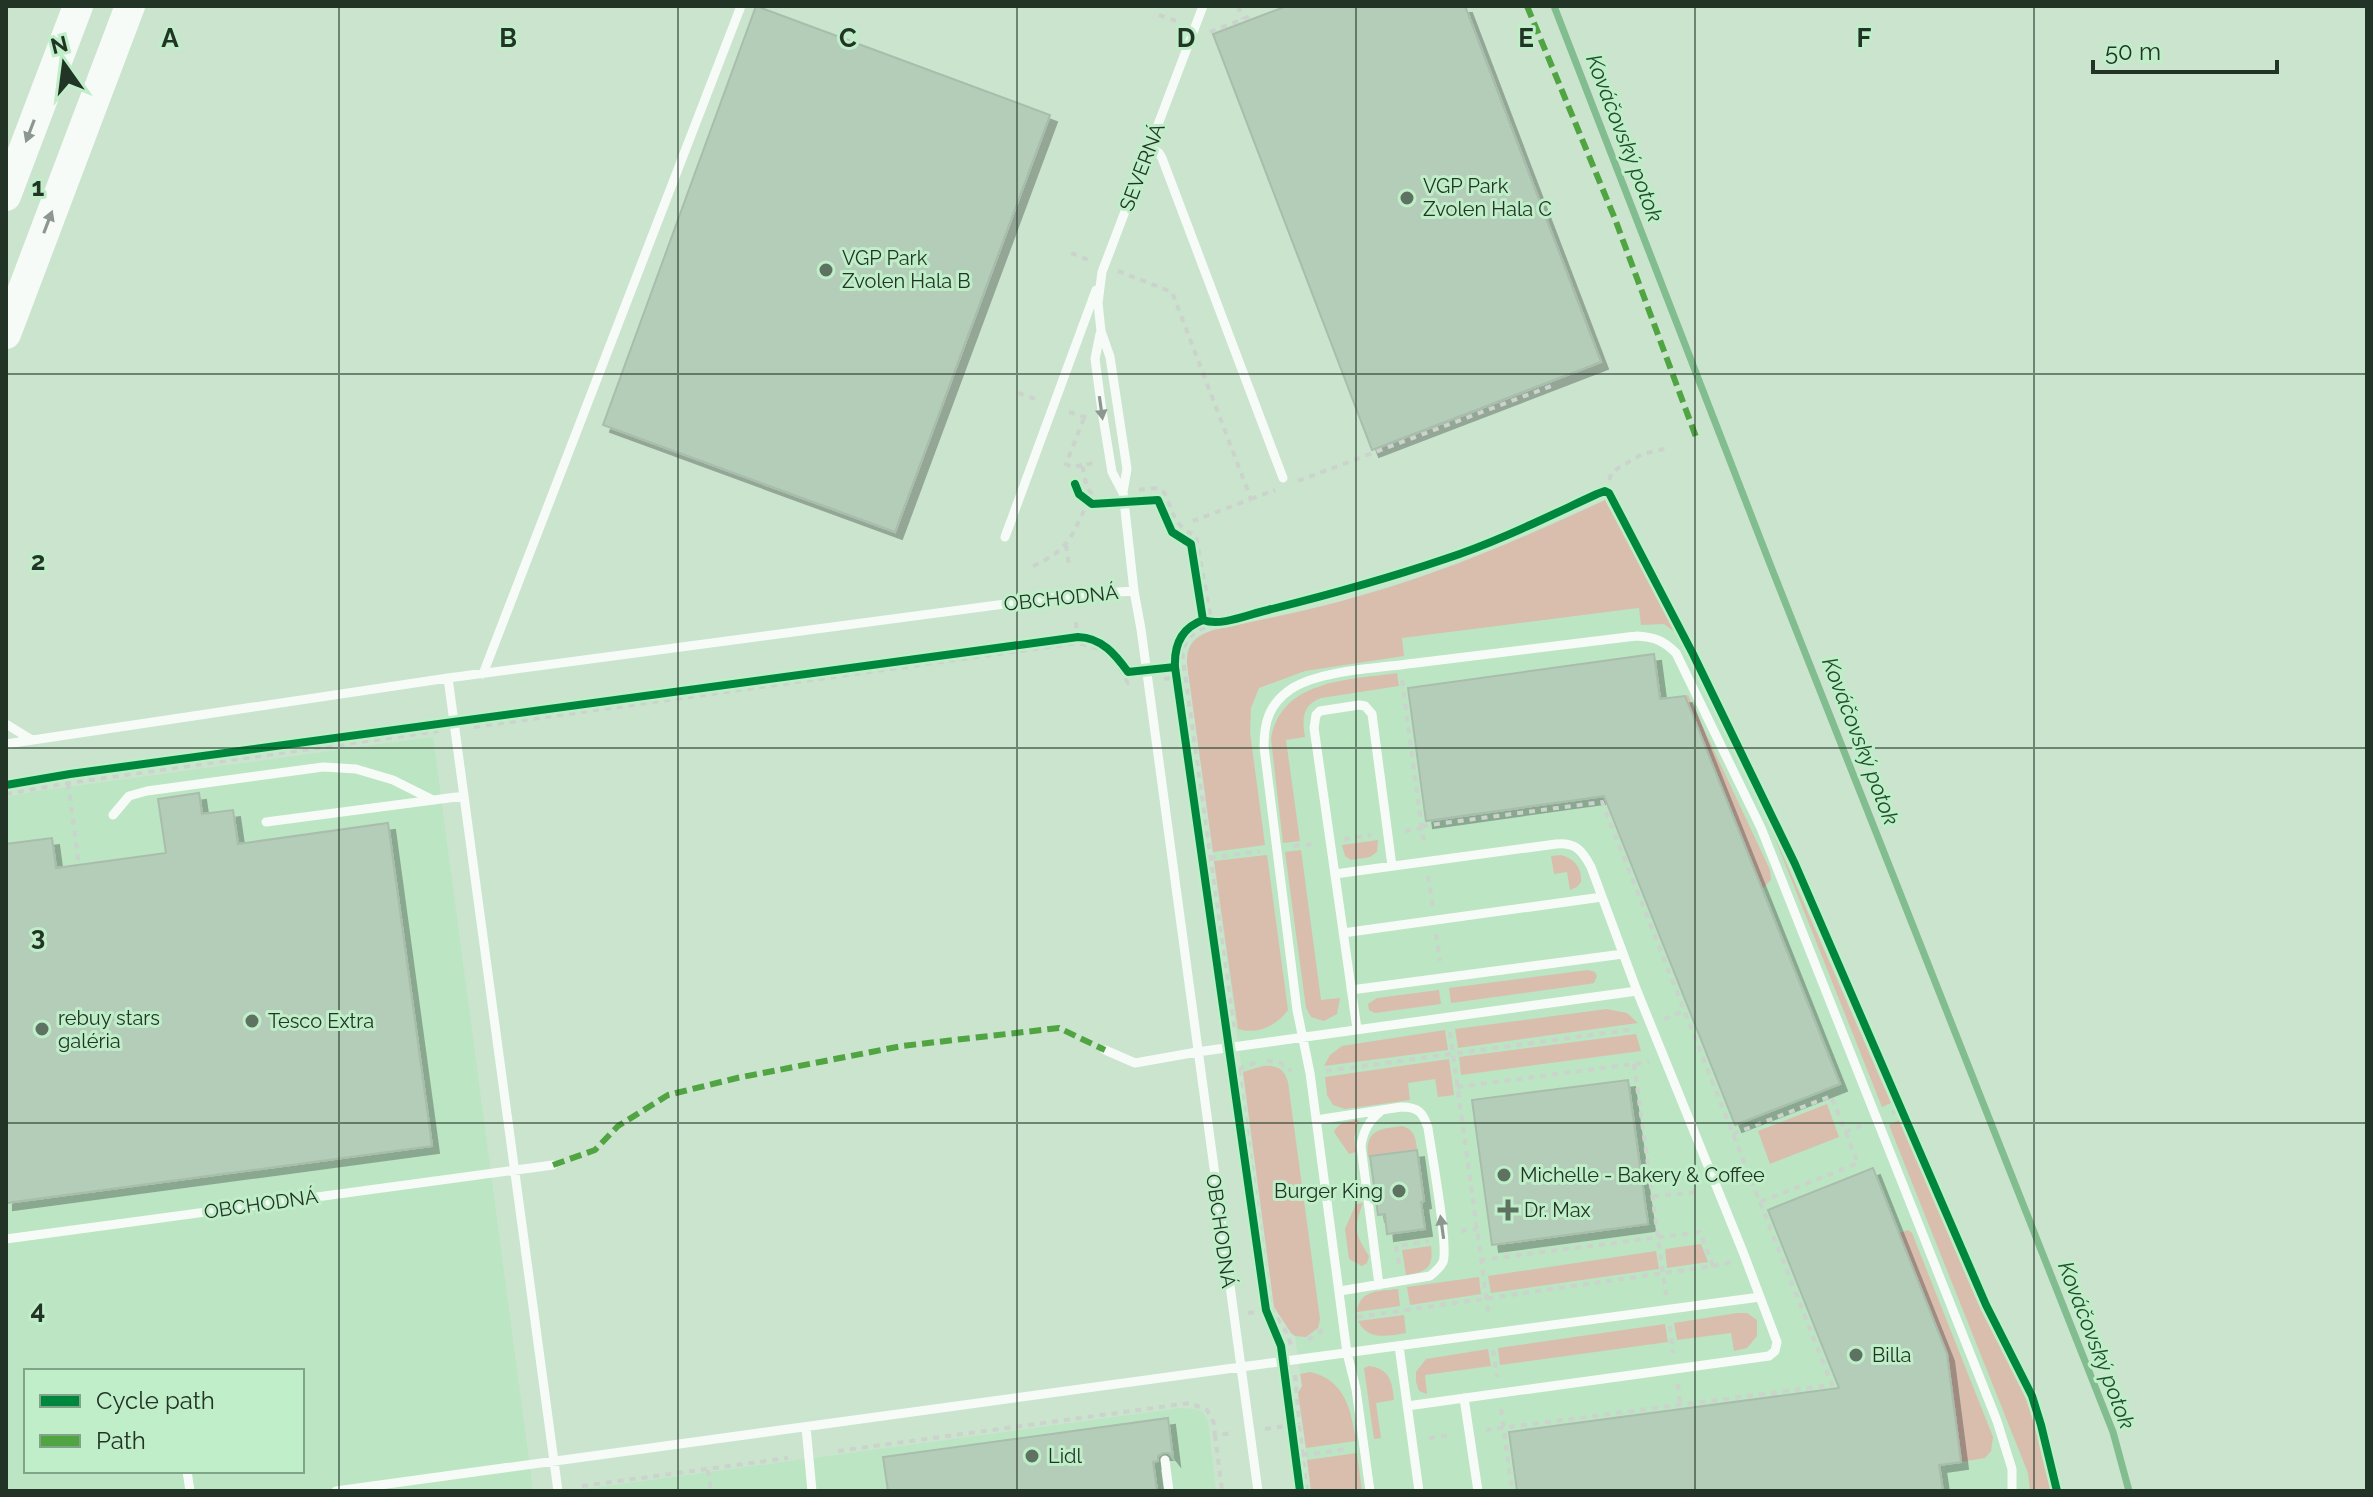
<svg xmlns="http://www.w3.org/2000/svg" width="2373" height="1497" font-family="Raleway,sans-serif">
<style>
.built{fill:#bbe5c3;fill-rule:evenodd}
.green{fill:#d9beae}
.lines{fill:none;stroke-linecap:round;stroke-linejoin:round}
.stream{stroke:#81bd8f;stroke-width:7}
.building{fill:#b3cdb8;stroke:#a9bdac;stroke-width:2;filter:url(#shadow)}
.path{stroke:#cbd3cc;stroke-width:4;stroke-dasharray:6 6;stroke-linecap:butt}
.lane{stroke:#f7fbf8;stroke-width:9}
.primary{stroke:#f7fbf8;stroke-width:30}
.quiet{stroke:#50a542;stroke-width:6;stroke-dasharray:12 6;stroke-linecap:butt}
.cycleway-casing{stroke:#bfeec8;stroke-width:13}
.cycleway{stroke:#00873e;stroke-width:8}
.oneway{fill:#8c988f}
.grid{fill:none;stroke:#223426;stroke-width:2;stroke-opacity:0.55}
.poi-dot{fill:#5d7261;stroke:#bfeec8;stroke-width:3}
.labels{text-anchor:middle;dominant-baseline:central;stroke-width:6;stroke-linejoin:round;paint-order:stroke}
.street-label{font-size:20px;fill:#223426;stroke:#bfeec8}
.poi-label{font-size:20px;fill:#223426;stroke:#bfeec8;text-anchor:start}
.water-label{font-size:22px;font-style:italic;fill:#1c512c;stroke:#bfeec8}
.grid-label{font-size:26px;text-anchor:middle;font-weight:bold;fill:#223426;stroke:#bfeec8;stroke-width:6;stroke-linejoin:round;paint-order:stroke}
</style>
<defs>
<filter id="shadow"><feDropShadow dx="7" dy="7" stdDeviation="0" flood-color="#0004"/></filter>
</defs>
<rect width="100%" height="100%" fill="#cae4ce"/>
<path class="built" d="M1605,500L1676,633L1768,821L1805,902L1981,1310L2016,1376L2031,1411L2051,1491H1311L1298,1393L1302,1386L1295,1336L1274,1307L1187,664V651L1192,641L1201,634L1339,602L1426,575L1486,553Z
M433,737L533,1491H6V797L38,791ZM26,1371H302V1471H26Z
M1182,1408L1194,1409L1203,1412L1208,1421L1216,1491H570Z"/>
<path class="green" d="M1605,500L1676,633L1664,624L1641,625L1639,608L1630,609L1402,638L1404,656L1305,671L1259,688L1251,708L1250,732L1265,845L1213,852L1187,664C1187,644 1194,637 1213,630C1255,621 1297,613 1338,602C1431,578 1519,540 1605,500Z
M1397,673L1399,686L1321,698C1302,705 1302,719 1305,737L1286,740L1300,841L1283,843L1271,739C1281,679 1350,680 1397,673Z
M1688,695L1770,870L1771,880L1762,889L1685,696Z
M1768,821L1891,1103L1882,1107Z
M1378,840L1377,852L1370,857L1351,860L1345,856L1342,845Z
M1301,850L1321,1000L1340,998L1337,1014L1324,1021L1311,1017L1306,1008L1285,852Z
M1267,855L1288,1010C1276,1026 1258,1035 1238,1029L1214,861Z
M1561,855C1575,859 1582,868 1581,882L1577,887L1570,890L1567,872L1554,874L1551,856Z
M1588,970L1595,972L1597,976L1594,983L1589,984L1451,1003L1449,988Z
M1439,990L1441,1004L1375,1013L1369,1010L1368,1004L1377,998Z
M1607,1009L1627,1013L1638,1023L1458,1048L1455,1029Z
M1445,1030L1448,1050L1324,1066L1330,1055L1342,1046Z
M1636,1034L1641,1051L1461,1075L1459,1057Z
M1449,1059L1454,1095L1438,1097L1435,1079L1408,1083L1410,1100L1345,1109L1333,1105L1327,1095L1325,1077Z
M1263,1066C1277,1065 1284,1068 1288,1082L1320,1319L1318,1328L1306,1337L1295,1336L1291,1333L1274,1307L1243,1072Z
M1827,1104L1839,1137L1770,1164L1758,1131Z
M1359,1120L1354,1137L1356,1152L1349,1154L1334,1132C1338,1122 1350,1120 1359,1120Z
M1899,1120L1981,1310L2016,1376L2031,1411L2051,1491H2030L2028,1473L1889,1125Z
M1402,1126C1414,1129 1416,1138 1417,1150L1368,1157C1365,1129 1380,1129 1402,1126Z
M1363,1203C1353,1229 1355,1234 1369,1256L1367,1263L1362,1266L1349,1259L1345,1229L1356,1204Z
M1908,1230L1912,1233L1993,1437L1991,1451L1985,1458L1961,1462L1947,1354L1899,1233Z
M1701,1244L1708,1262L1667,1268L1665,1249Z
M1431,1246C1434,1268 1426,1272 1406,1275L1402,1250Z
M1656,1251L1659,1269L1491,1293L1488,1276Z
M1479,1277L1481,1294L1410,1305L1407,1287Z
M1398,1289L1400,1306L1357,1312C1359,1290 1379,1291 1398,1289Z
M1737,1313H1747L1757,1320V1336L1747,1348L1734,1351L1731,1333L1677,1340L1674,1323Z
M1404,1315L1406,1333C1387,1336 1368,1341 1358,1321Z
M1665,1324L1668,1342L1500,1365L1498,1348Z
M1488,1349L1491,1366L1425,1375L1427,1394L1419,1391L1416,1382V1372L1426,1359Z
M1369,1366C1390,1369 1392,1381 1394,1400L1376,1403L1381,1438L1374,1439L1364,1368Z
M1310,1372C1346,1380 1351,1411 1356,1441L1306,1448L1298,1393L1302,1386L1300,1374Z
M1357,1453L1362,1491H1311L1307,1460Z"/>
<g class="lines">
<path class="stream" d="M1554,6L1770,564L2113,1432L2129,1491"/>
</g>
<path class="building" d="M756,6L1050,115L895,532L603,425Z
M1287,6H1465L1601,362L1372,450L1213,34Z
M1654,654L1660,699L1685,696L1840,1084L1735,1125L1604,796L1426,821L1408,688Z
M199,793L202,814L233,810L238,844L388,823L432,1146L6,1203V844L52,838L56,868L166,853L158,799Z
M1628,1080L1648,1224L1492,1245L1472,1100Z
M1417,1150L1424,1201L1421,1202L1425,1229L1387,1234L1385,1214L1378,1215L1370,1156Z
M1873,1168L1947,1354L1961,1462L1939,1465L1943,1491H1517L1509,1432L1839,1388L1768,1210Z
M1168,1418L1173,1458L1169,1453H1163L1158,1456V1461L1153,1462L1157,1491H888L883,1457Z"/>
<g class="lines">
<path class="path" d="M1238,6L1243,19
M1159,15L1179,22
M1210,32L1251,16
M1071,253L1091,261
M1118,271L1172,292L1251,499L1193,521
M1018,393L1038,400
M1069,412L1087,418
M1082,465L1072,467L1066,464L1084,418
M1298,481L1554,385
M1139,490C1145,489 1154,487 1159,489C1174,495 1164,522 1196,536L1212,625C1196,630 1187,636 1182,652L1234,1028
M1605,491L1612,472L1642,454L1669,448
M1092,494L1087,488L1082,465L1095,463
M1251,499L1275,490
M1066,545L1069,566
M1033,566C1074,548 1073,530 1092,494
M1076,622L1078,643
M1164,679L1185,676
M1402,680L1424,845
M474,727L1078,643C1110,650 1112,656 1128,683L1132,682
M68,783L79,865
M6,794L68,783L438,731
M1422,826L1602,802L1832,1385L1486,1430
M1405,831L1422,828
M1344,839L1371,835
M1294,846L1313,844
M1210,858L1260,851
M1428,876L1433,907
M1436,934L1440,961
M1664,1019L1684,1011
M1450,1032L1489,1317
M1267,1061L1279,1062L1291,1071
M1634,1064L1666,1295
M1239,1070L1243,1067L1258,1062
M1239,1070L1271,1309L1287,1333L1291,1345
M1326,1071L1635,1029
M1457,1087L1649,1062
M1892,1113L1901,1109
M1845,1132L1862,1125
M1733,1134L1831,1096L1858,1163L1760,1202
M1731,1176L1747,1170
M1653,1196L1690,1193L1700,1189
M1461,1231L1477,1229
M1399,1264L1396,1246L1429,1241
M1713,1266L1732,1262
M1248,1313L1271,1310
M1357,1317L1713,1266L1700,1232L1481,1260
M1670,1326L1673,1353
M1308,1340L1320,1332L1325,1325
M1493,1350L1497,1377
M1295,1375L1299,1424
M1678,1384L1680,1405
M1501,1409L1512,1491
M1265,1429L1299,1424L1307,1491
M1215,1435L1222,1491
M1429,1438L1452,1435
M838,1451L1190,1403L1207,1410L1214,1423L1215,1435L1233,1433
M1302,1455L1348,1449
M708,1470L711,1491
M582,1486L788,1458"/>
<path class="lane" d="M1149,148L1159,153L1162,158L1283,478
M1100,334L1095,359L1102,411L1112,472L1122,491
M1005,537L1096,290
M1134,591L1123,492L1127,469L1110,357L1101,331L1098,303L1102,272L1203,6
M483,674L741,6
M448,678L558,1491
M6,724L32,740
M6,744L448,678L1073,595L1134,591L1141,629L1241,1367L1760,1297
M113,815L129,796L147,791L323,767L356,769L393,780L433,800
M266,822L464,796
M1335,874L1556,844C1575,842 1582,850 1591,867L1637,991L1743,1252L1777,1342L1775,1351L1769,1356L1407,1406
M1343,933L1602,897
M1351,990L1623,954
M1357,1029L1314,728L1316,715L1320,711L1359,705L1365,706L1372,714L1392,866
M1105,1050L1135,1063L1197,1052L1637,991
M1316,1120L1401,1107C1418,1107 1423,1112 1428,1128C1431,1150 1449,1247 1443,1262C1440,1268 1435,1272 1430,1276L1340,1291
M6,1239L553,1165
M1379,1285L1361,1146C1363,1132 1368,1121 1380,1112
M1399,1346L1419,1491
M1464,1398L1478,1491
M806,1427L812,1491
M1165,1460L1169,1491
M187,1471L190,1491
M336,1491L1241,1367L1258,1491
M1370,1491L1356,1389L1347,1353L1310,1073L1297,1010L1264,747C1264,722 1269,704 1291,689C1320,670 1381,668 1416,663C1490,654 1563,645 1636,636C1654,637 1663,640 1676,653L1761,828L1997,1421L2012,1469V1491"/>
<path class="primary" d="M6,196L78,6
M6,334L130,6"/>
<path class="quiet" d="M1527,6L1615,219L1696,437
M553,1165L595,1150L618,1126L668,1095L737,1078L902,1046L1059,1028L1105,1050"/>
<g class="cycleway-casing">
<path id="cycleway" d="M1075,484L1079,494L1092,504L1158,500L1172,532L1191,544L1203,620C1181,628 1174,645 1175,667L1266,1310L1281,1346L1300,1491
M1203,620C1221,627 1249,614 1268,610C1328,595 1386,579 1445,559C1497,542 1547,517 1597,494L1605,491L1609,493L1693,654L1795,864L1986,1305L2032,1396L2041,1425L2057,1491
M6,785L70,774L1078,637C1102,638 1115,654 1128,672L1175,667"/>
</g>
<use href="#cycleway" class="cycleway"/>
</g>
<defs><path id="oneway-solid" d="M-6-.8H1V-3.2L6.5 0L1 3.2V.8H-6Z" transform="scale(2)"/></defs>
<g class="oneway">
<use href="#oneway-solid" transform="translate(30 131) rotate(111)"/>
<use href="#oneway-solid" transform="translate(48 222) rotate(-69)"/>
<use href="#oneway-solid" transform="translate(1101 408) rotate(82)"/>
<use href="#oneway-solid" transform="translate(1442 1227) rotate(-98)"/>
</g>
<path class="grid" d="M339,6V1491M678,6V1491M1017,6V1491M1356,6V1491M1695,6V1491M2034,6V1491M6,374H2367M6,748H2367M6,1123H2367"/>
<g class="poi-dot">
<circle cx="1407" cy="198" r="8"/>
<circle cx="826" cy="270" r="8"/>
<circle cx="252" cy="1021" r="8"/>
<circle cx="42" cy="1029" r="8"/>
<circle cx="1504" cy="1175" r="8"/>
<circle cx="1399" cy="1191" r="8"/>
<path d="M1504 1198h8v8h8v8h-8v8h-8v-8h-8v-8h8z"/>
<circle cx="1856" cy="1355" r="8"/>
<circle cx="1032" cy="1456" r="8"/>
</g>
<g class="labels">
<g class="street-label">
<text transform="translate(1142 167) rotate(-69)">SEVERNÁ</text>
<text transform="translate(1061 598) rotate(-6)">OBCHODNÁ</text>
<text transform="translate(261 1204) rotate(-8)">OBCHODNÁ</text>
<text transform="translate(1221 1231) rotate(82)">OBCHODNÁ</text>
</g>
<g class="poi-label">
<text x="1423" y="186">VGP Park<tspan x="1423" dy="23">Zvolen Hala C</tspan></text>
<text x="842" y="258">VGP Park<tspan x="842" dy="23">Zvolen Hala B</tspan></text>
<text x="58" y="1018">rebuy stars<tspan x="58" dy="23">galéria</tspan></text>
<text x="268" y="1021">Tesco Extra</text>
<text x="1520" y="1175">Michelle - Bakery &amp; Coffee</text>
<text x="1383" y="1191" text-anchor="end">Burger King</text>
<text x="1524" y="1210">Dr. Max</text>
<text x="1872" y="1355">Billa</text>
<text x="1048" y="1456">Lidl</text>
</g>
<g class="water-label">
<text transform="translate(1625 138) rotate(69)">Kováčovský potok</text>
<text transform="translate(1861 741) rotate(69)">Kováčovský potok</text>
<text transform="translate(2097 1345) rotate(69)">Kováčovský potok</text>
</g>
</g>
<g class="grid-label">
<text x="170" y="47">A</text>
<text x="508" y="47">B</text>
<text x="848" y="47">C</text>
<text x="1186" y="47">D</text>
<text x="1526" y="47">E</text>
<text x="1864" y="47">F</text>
<text x="38" y="196">1</text>
<text x="38" y="570">2</text>
<text x="38" y="945">3</text>
<text x="38" y="1319">4</text>
</g>
<rect width="2373" height="1497" fill="none" stroke="#223426" stroke-width="16"/>
<rect x="24" y="1369" width="280" height="104" fill="#bfeec8" stroke="#80a487" stroke-width="2"/>
<rect x="40" y="1395" width="40" height="12" fill="#00873e" stroke="#80a487" stroke-width="2"/>
<text x="96" y="1409" font-size="24" fill="#223426">Cycle path</text>
<rect x="40" y="1435" width="40" height="12" fill="#50a542" stroke="#80a487" stroke-width="2"/>
<text x="96" y="1449" font-size="24" fill="#223426">Path</text>
<g transform="translate(64 64) rotate(346)" stroke="#bfeec8" stroke-width="6" paint-order="stroke">
<path d="M0-6L14 30L0 20L-14 30Z" fill="#223426"/>
<text y="-12" font-size="22" font-weight="bold" text-anchor="middle" fill="#223426">N</text>
</g>
<path d="M2093 60v12h184v-12" fill="none" stroke="#223426" stroke-width="4"/>
<text x="2105" y="60" font-size="24" fill="#223426" stroke="#bfeec8" stroke-width="6" paint-order="stroke">50 m</text>
</svg>
